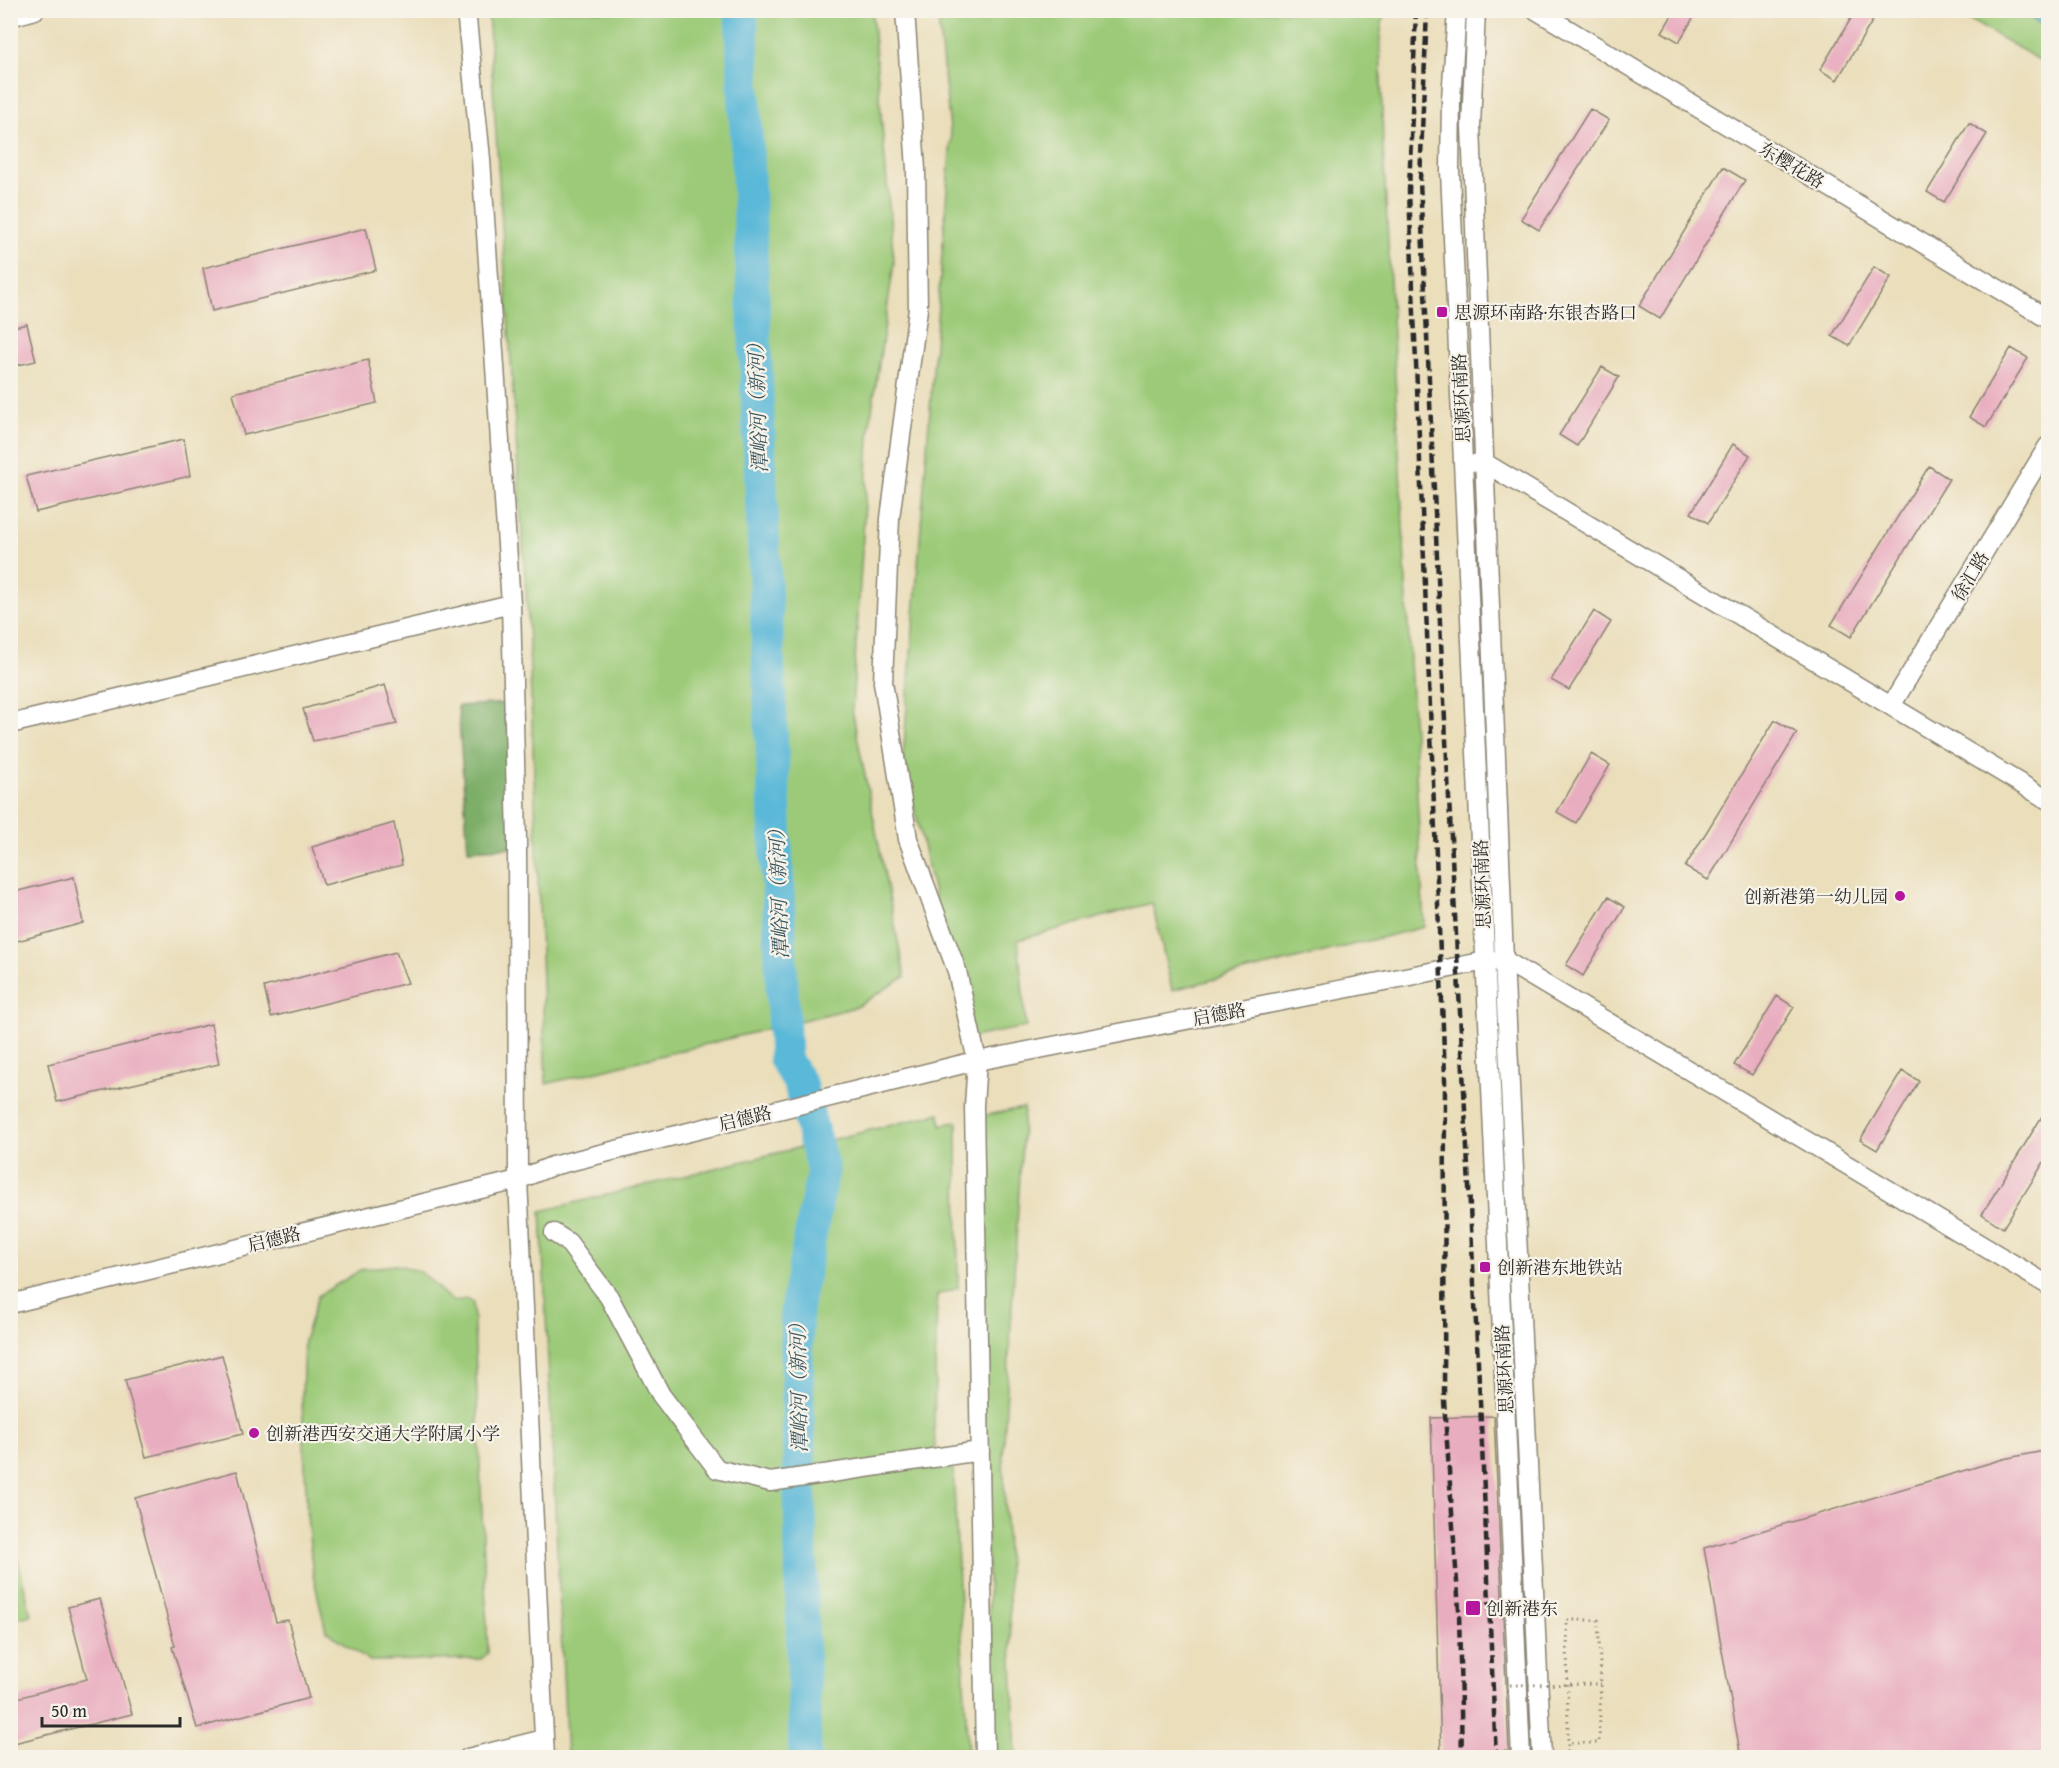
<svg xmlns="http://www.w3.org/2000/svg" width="2059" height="1768" font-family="'Gentium Book Plus','Noto Serif SC',serif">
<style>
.green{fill:#9cca78;stroke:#647a52;stroke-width:1.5}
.forest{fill:#7dae68;stroke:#546c4a;stroke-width:1.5}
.water{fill:#5ab8d8;stroke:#427282;stroke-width:1.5}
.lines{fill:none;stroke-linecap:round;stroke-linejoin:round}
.river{stroke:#5ab8d8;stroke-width:33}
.building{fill:#e9adc0}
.minor-casing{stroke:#8a8473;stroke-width:21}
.path{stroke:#8a8473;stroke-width:3;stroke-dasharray:1.5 4.5;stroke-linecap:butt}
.minor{stroke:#fff;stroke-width:18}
.rail{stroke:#2b2b2b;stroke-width:4.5;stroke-dasharray:9 4.5;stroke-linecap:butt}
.path-bridge{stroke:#8a8473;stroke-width:3;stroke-dasharray:1.5 4.5;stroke-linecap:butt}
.poi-dot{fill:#b5179e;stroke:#f7f3e8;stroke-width:2}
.labels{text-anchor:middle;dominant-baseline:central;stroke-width:4.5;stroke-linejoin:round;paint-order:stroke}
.street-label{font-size:18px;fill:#2b2b2b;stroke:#f7f3e8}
.poi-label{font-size:18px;fill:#2b2b2b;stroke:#f7f3e8;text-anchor:start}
.water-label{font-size:20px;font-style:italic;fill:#39555f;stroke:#f7f3e8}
</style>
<rect width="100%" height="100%" fill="#f7f3e8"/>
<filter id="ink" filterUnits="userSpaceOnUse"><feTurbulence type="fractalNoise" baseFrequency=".0167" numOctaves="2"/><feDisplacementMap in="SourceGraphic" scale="12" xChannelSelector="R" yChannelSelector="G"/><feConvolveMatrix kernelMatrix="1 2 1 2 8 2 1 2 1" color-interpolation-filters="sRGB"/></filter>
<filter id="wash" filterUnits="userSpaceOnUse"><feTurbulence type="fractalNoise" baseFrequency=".008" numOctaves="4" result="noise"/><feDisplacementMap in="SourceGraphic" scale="24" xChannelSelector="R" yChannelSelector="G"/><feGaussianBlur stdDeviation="1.35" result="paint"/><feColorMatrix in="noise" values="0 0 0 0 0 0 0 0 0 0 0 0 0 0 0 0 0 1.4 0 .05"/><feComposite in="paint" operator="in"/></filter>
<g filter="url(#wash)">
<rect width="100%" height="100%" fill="#eadebb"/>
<path class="green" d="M488,11H872L894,263L870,424L852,710L905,977L856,1007L546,1084L528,622Z
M937,11H1384L1380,38L1383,146L1424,927L1172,990L1152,903L1018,940L1026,1027L967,1038L903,758L951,138Z
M1954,11H2048V65Z
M1024,1108L1003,1457L1016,1757H993L975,1117Z
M940,1113L941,1125L957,1122L958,1288L937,1295L934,1423L936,1469H953L968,1757H567L541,1211Z
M395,1265C432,1270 427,1283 453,1301L467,1299L473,1303L488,1653L481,1659L370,1661L326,1631L313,1575L307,1516L302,1398L304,1341L318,1296L362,1269Z
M10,1526L31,1615L11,1620H10Z"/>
<path class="forest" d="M513,703L521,847L468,850L458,706Z"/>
<path class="water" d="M2019,11H2048V29Z"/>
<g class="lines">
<path class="river" d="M741,10L785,1059L800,1084L823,1170L796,1310L805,1758"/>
</g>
<g id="blocks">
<path class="building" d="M1675,10H1698L1679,42L1662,32Z
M1856,10H1879L1837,80L1820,70Z
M1590,109L1609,120L1539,230L1521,219Z
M1969,123L1987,134L1944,202L1927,192Z
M1723,167L1745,180L1660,319L1639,306Z
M366,228L376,270L212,311L203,268Z
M1874,267L1891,277L1849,346L1832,336Z
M27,324L36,361L10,367V328Z
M2011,348L2028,358L1986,427L1969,417Z
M368,360L377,403L244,435L233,393Z
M1602,367L1619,377L1577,446L1559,435Z
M184,439L190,476L36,512L26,476Z
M1733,444L1750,455L1708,523L1691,513Z
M1929,466L1949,479L1851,637L1831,625Z
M1594,611L1611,622L1569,690L1551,680Z
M385,685L397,724L313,741L303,709Z
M1775,720L1797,733L1708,880L1685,867Z
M1591,754L1610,765L1576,823L1557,812Z
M394,823L402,865L324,885L312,847Z
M74,877L83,923L10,943V893Z
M1608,897L1625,907L1583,976L1566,965Z
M396,952L408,983L271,1017L264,987Z
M1777,996L1794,1007L1752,1075L1734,1065Z
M211,1024L219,1064L57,1102L48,1064Z
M1902,1071L1919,1081L1877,1150L1860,1140Z
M2049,1105V1154L2003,1228L1982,1214Z
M222,1355L243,1434L146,1457L125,1380Z
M1494,1416L1509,1751L1441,1755L1431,1418Z
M2049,1450V1758H1741L1704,1548L2003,1459Z
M237,1471L276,1622L288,1620L309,1698L197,1728L172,1647L175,1646L135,1498Z
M100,1599L132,1714L10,1744V1700L87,1679L68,1607Z"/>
</g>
</g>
<g filter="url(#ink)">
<use href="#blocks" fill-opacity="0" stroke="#8a8473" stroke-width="1.5"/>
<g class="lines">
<g class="minor-casing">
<path id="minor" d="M466,10L481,159L511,604L517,839L518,1180L545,1758
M905,10L916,169L918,309L890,518L883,682L908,839L957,971L977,1061L974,1106L985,1758
M1457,10L1451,99L1450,171L1521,1758
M1476,10L1471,126L1504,960L1542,1758
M1536,10L2048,319
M10,17L35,10
M1477,463H1485L2048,800
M1891,706L2048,446
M10,724L511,604
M554,1233L568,1242L609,1297L661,1395L717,1469L770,1482L980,1451
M10,1304L518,1180L552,1166L967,1063L1486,961L1504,960L2048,1285
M468,1758L544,1739"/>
</g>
<path class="path" d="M1568,1758V1743H1599L1601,1684L1598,1620H1567L1568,1743"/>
<use href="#minor" class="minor"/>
<path class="rail" d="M1416,10L1409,191L1445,1076L1444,1401L1459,1610L1462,1758
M1427,10L1420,181L1440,623L1480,1401L1496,1758"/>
<path class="path-bridge" d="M1510,1685L1601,1684"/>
</g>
</g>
<g class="poi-dot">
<rect x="1436" y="306" width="12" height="12" rx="3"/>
<circle cx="1900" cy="896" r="6"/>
<rect x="1479" y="1261" width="12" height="12" rx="3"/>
<circle cx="254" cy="1433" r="6"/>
<rect x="1465" y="1600" width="16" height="16" rx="3"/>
</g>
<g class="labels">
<g class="street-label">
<text transform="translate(1792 165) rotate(31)">东樱花路</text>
<text transform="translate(1461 398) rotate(-93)">思源环南路</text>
<text transform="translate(1970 576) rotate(-59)">徐汇路</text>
<text transform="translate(1482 884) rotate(-92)">思源环南路</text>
<text transform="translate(1219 1014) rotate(-11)">启德路</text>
<text transform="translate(745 1118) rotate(-14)">启德路</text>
<text transform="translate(274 1239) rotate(-14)">启德路</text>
<text transform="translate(1504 1369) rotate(-93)">思源环南路</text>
</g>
<g class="poi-label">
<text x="1454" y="312">思源环南路·东银杏路口</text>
<text x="1888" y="896" text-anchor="end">创新港第一幼儿园</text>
<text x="1497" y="1267">创新港东地铁站</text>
<text x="266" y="1433">创新港西安交通大学附属小学</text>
<text x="1486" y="1608">创新港东</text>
</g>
<g class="water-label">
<text transform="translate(757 403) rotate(-92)">潭峪河（新河）</text>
<text transform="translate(778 889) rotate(-92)">潭峪河（新河）</text>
<text transform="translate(798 1383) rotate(-91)">潭峪河（新河）</text>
</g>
</g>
<rect width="2059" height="1768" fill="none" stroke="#f7f3e8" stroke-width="36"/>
<path d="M42 1717v9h138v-9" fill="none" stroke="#2b2b2b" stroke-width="3"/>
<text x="51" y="1717" font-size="18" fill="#2b2b2b" stroke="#f7f3e8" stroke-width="4.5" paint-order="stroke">50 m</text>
</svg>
